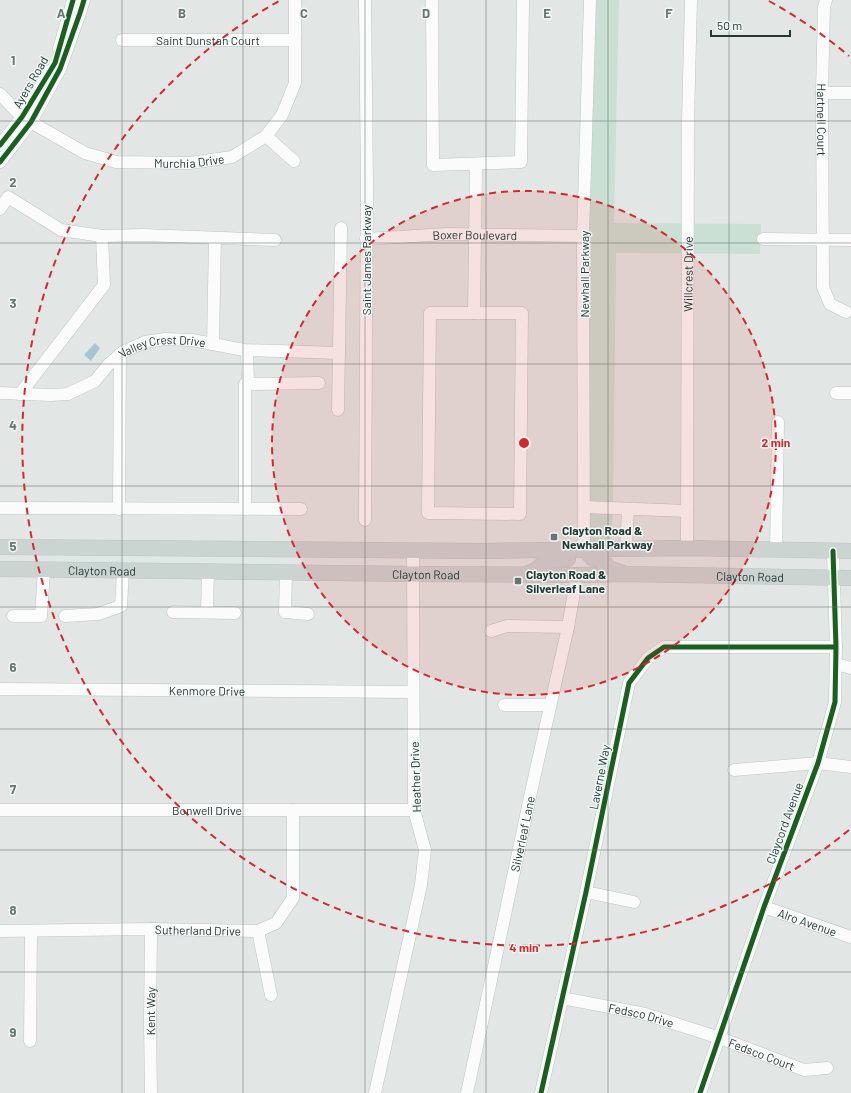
<svg xmlns="http://www.w3.org/2000/svg" width="851" height="1093" font-family="Barlow,sans-serif">
<style>
.green{fill:#cbe0d4}
.water{fill:#a3c7d4}
.lines{fill:none;stroke-linecap:round;stroke-linejoin:round}
.minor-casing{stroke:#bfc4c2;stroke-width:13}
.major-casing{stroke:#bcc3c2;stroke-width:16}
.minor{stroke:#fbfbfb;stroke-width:12}
.major{stroke:#ccd4d2;stroke-width:15}
.cycleway-casing{stroke:#eff6f4;stroke-width:8}
.cycleway{stroke:#1b5e20;stroke-width:5}
.grid{fill:none;stroke:#657673;stroke-width:1;stroke-opacity:0.55}
.ring{fill:none;stroke:#d62828;stroke-width:2;stroke-dasharray:7 5}
.poi-dot{fill:#657673;stroke:#eff6f4;stroke-width:1.5}
.labels{text-anchor:middle;dominant-baseline:central;stroke-width:3;stroke-linejoin:round;paint-order:stroke}
.street-label{font-size:12px;fill:#213935;stroke:#eff6f4}
.poi-label{font-size:12px;font-weight:bold;fill:#213935;stroke:#eff6f4;text-anchor:start}
.grid-label{font-size:13px;text-anchor:middle;font-weight:bold;fill:#657673;stroke:#eff6f4;stroke-width:3;stroke-linejoin:round;paint-order:stroke}
.centre{fill:#d62828;stroke:#eff6f4;stroke-width:2}
.ring-label{font-size:12px;text-anchor:middle;font-weight:bold;fill:#d62828;stroke:#eff6f4;stroke-width:3;stroke-linejoin:round;paint-order:stroke}
</style>
<rect width="100%" height="100%" fill="#e2e7e5"/>
<path class="green" d="M590,0H619L614,223L761,224L760,254L616,253L613,508L611,548L584,549Z"/>
<path class="water" d="M95,343L100,348L91,361L84,355Z"/>
<g class="lines">
<g class="minor-casing">
<g id="minor">
<path d="M365,0L367,184L365,520"/>
<path d="M432,0L433,165L521,162L523,0"/>
<path id="s1" d="M826,0L824,7L822,93L823,287L830,304L846,312"/>
<path id="s2" d="M122,40H295"/>
<path d="M59,49L73,0"/>
<path d="M822,93H851"/>
<path id="s3" d="M0,94L22,117L85,153L116,162L190,163L232,157L266,136L282,115L295,83V0"/>
<path d="M266,136L294,161"/>
<path d="M0,145L22,117L50,71"/>
<path d="M0,162L31,122L60,69L80,13L84,0"/>
<path d="M0,209L8,197L61,230L102,236L143,235L275,240"/>
<path id="s4" d="M366,239L447,234L583,236"/>
<path d="M763,239L851,240"/>
<path d="M430,313H522L520,514L428,513Z"/>
<path d="M474,313L476,164"/>
<path d="M213,344L215,238"/>
<path d="M247,351L248,384"/>
<path id="s5" d="M0,393L51,395L68,394L95,381L109,364L123,352L145,342L165,339L192,340L244,350L339,353"/>
<path d="M836,393H851"/>
<path d="M20,394L104,285L102,236"/>
<path d="M338,410L341,228"/>
<path d="M584,507L687,511"/>
<path d="M0,508L301,509"/>
<path d="M119,509L120,354"/>
<path d="M245,509V384L319,383"/>
<path d="M626,548L628,509"/>
<path id="s6" d="M687,548L688,120L691,0"/>
<path d="M584,549L583,236L590,0"/>
<path d="M776,550L778,422"/>
<path d="M286,573L285,612L308,614"/>
<path d="M173,612L235,613"/>
<path d="M207,612L208,572"/>
<path d="M13,616H41L44,570"/>
<path d="M65,616L98,614L121,606L123,571"/>
<path d="M491,631L507,626L568,627"/>
<path d="M836,664L851,668"/>
<path id="s7" d="M0,689L413,692"/>
<path d="M504,705H550"/>
<path d="M734,770L818,763L851,767"/>
<path id="s8" d="M0,810H414"/>
<path d="M586,892L634,902"/>
<path id="s9" d="M764,907L851,937"/>
<path id="s10" d="M0,931L151,929L258,931L276,923L293,898V810"/>
<path d="M258,931L271,995"/>
<path id="s11" d="M562,998L645,1014L720,1038L804,1070L827,1068"/>
<path d="M30,1041L31,931"/>
<path id="s12" d="M151,1093L150,1024L151,929"/>
<path d="M375,1093L421,885L425,850L414,810L413,550"/>
<path id="s13" d="M467,1093L533,783L568,627L577,575"/>
<path d="M541,1093L586,892L629,683L648,658L664,647H836"/>
<path d="M700,1093L764,907L818,763L835,702L836,647L833,551"/>
</g>
</g>
<g class="major-casing">
<g id="major">
<path d="M0,547L482,551L687,548L851,551"/>
<path d="M584,549L592,558L602,560L610,569L623,573"/>
<path id="s14" d="M0,569L413,574L577,575L626,574L851,578"/>
<path d="M526,574L535,570L548,560L568,559"/>
</g>
</g>
<use href="#minor" class="minor"/>
<use href="#major" class="major"/>
<g class="cycleway-casing">
<path id="cycleway" d="M0,145L22,117L55,63L73,0
M0,162L31,122L60,69L80,13L84,0
M541,1093L586,892L629,683L648,658L664,647H836
M700,1093L764,907L818,763L835,702L836,647L833,551"/>
</g>
<use href="#cycleway" class="cycleway"/>
</g>
<path class="grid" d="M122,0V1093M243,0V1093M365,0V1093M486,0V1093M608,0V1093M729,0V1093M0,121H851M0,243H851M0,364H851M0,486H851M0,607H851M0,729H851M0,850H851M0,972H851"/>
<circle cx="524" cy="443" r="252" fill="#d62828" fill-opacity=".12"/>
<g class="ring">
<circle cx="524" cy="443" r="252"/>
<path d="M849 830A505 505 0 1 1 279 1M769 1A505 505 0 0 1 849 56"/>
</g>
<g class="poi-dot">
<rect x="550" y="533" width="8" height="8" rx="2"/>
<rect x="514" y="577" width="8" height="8" rx="2"/>
</g>
<g class="labels">
<g class="street-label">
<text stroke="none"><textPath href="#s2" startOffset="86">Saint Dunstan Court</textPath></text>
<text transform="translate(30 82) rotate(-60)">Ayers Road</text>
<text stroke="none"><textPath href="#s1" startOffset="120">Hartnell Court</textPath></text>
<text stroke="none"><textPath href="#s3" startOffset="210">Murchia Drive</textPath></text>
<text stroke="none"><textPath href="#s4" startOffset="109">Boxer Boulevard</textPath></text>
<text transform="translate(366 260) rotate(-90)">Saint James Parkway</text>
<text transform="translate(584 274) rotate(-90)">Newhall Parkway</text>
<text stroke="none"><textPath href="#s6" startOffset="274">Willcrest Drive</textPath></text>
<text stroke="none"><textPath href="#s5" startOffset="179">Valley Crest Drive</textPath></text>
<text stroke="none"><textPath href="#s14" startOffset="102">Clayton Road</textPath></text>
<text stroke="none"><textPath href="#s14" startOffset="426">Clayton Road</textPath></text>
<text stroke="none"><textPath href="#s14" startOffset="750">Clayton Road</textPath></text>
<text stroke="none"><textPath href="#s7" startOffset="207">Kenmore Drive</textPath></text>
<text transform="translate(415 777) rotate(-92)">Heather Drive</text>
<text transform="translate(599 777) rotate(-79)">Laverne Way</text>
<text stroke="none"><textPath href="#s8" startOffset="207">Bonwell Drive</textPath></text>
<text transform="translate(784 823) rotate(-70)">Claycord Avenue</text>
<text stroke="none"><textPath href="#s13" startOffset="265">Silverleaf Lane</textPath></text>
<text stroke="none"><textPath href="#s9" startOffset="46">Alro Avenue</textPath></text>
<text stroke="none"><textPath href="#s10" startOffset="198">Sutherland Drive</textPath></text>
<text stroke="none"><textPath href="#s12" startOffset="82">Kent Way</textPath></text>
<text stroke="none"><textPath href="#s11" startOffset="81">Fedsco Drive</textPath></text>
<text stroke="none"><textPath href="#s11" startOffset="208">Fedsco Court</textPath></text>
</g>
<g class="poi-label">
<text x="562" y="530">Clayton Road &amp;<tspan x="562" dy="14">Newhall Parkway</tspan></text>
<text x="526" y="574">Clayton Road &amp;<tspan x="526" dy="14">Silverleaf Lane</tspan></text>
</g>
</g>
<g class="grid-label">
<text x="61" y="18">A</text>
<text x="182" y="18">B</text>
<text x="304" y="18">C</text>
<text x="426" y="18">D</text>
<text x="547" y="18">E</text>
<text x="669" y="18">F</text>
<text x="13" y="65">1</text>
<text x="13" y="187">2</text>
<text x="13" y="308">3</text>
<text x="13" y="430">4</text>
<text x="13" y="551">5</text>
<text x="13" y="672">6</text>
<text x="13" y="794">7</text>
<text x="13" y="915">8</text>
<text x="13" y="1037">9</text>
</g>
<circle cx="524" cy="443" r="6" class="centre"/>
<g class="ring-label">
<text x="776" y="447">2 min</text>
<text x="524" y="952">4 min</text>
</g>
<path d="M711 30v6h79v-6" fill="none" stroke="#213935" stroke-width="2"/>
<text x="717" y="30" font-size="12" fill="#213935" stroke="#eff6f4" stroke-width="3" paint-order="stroke">50 m</text>
</svg>
